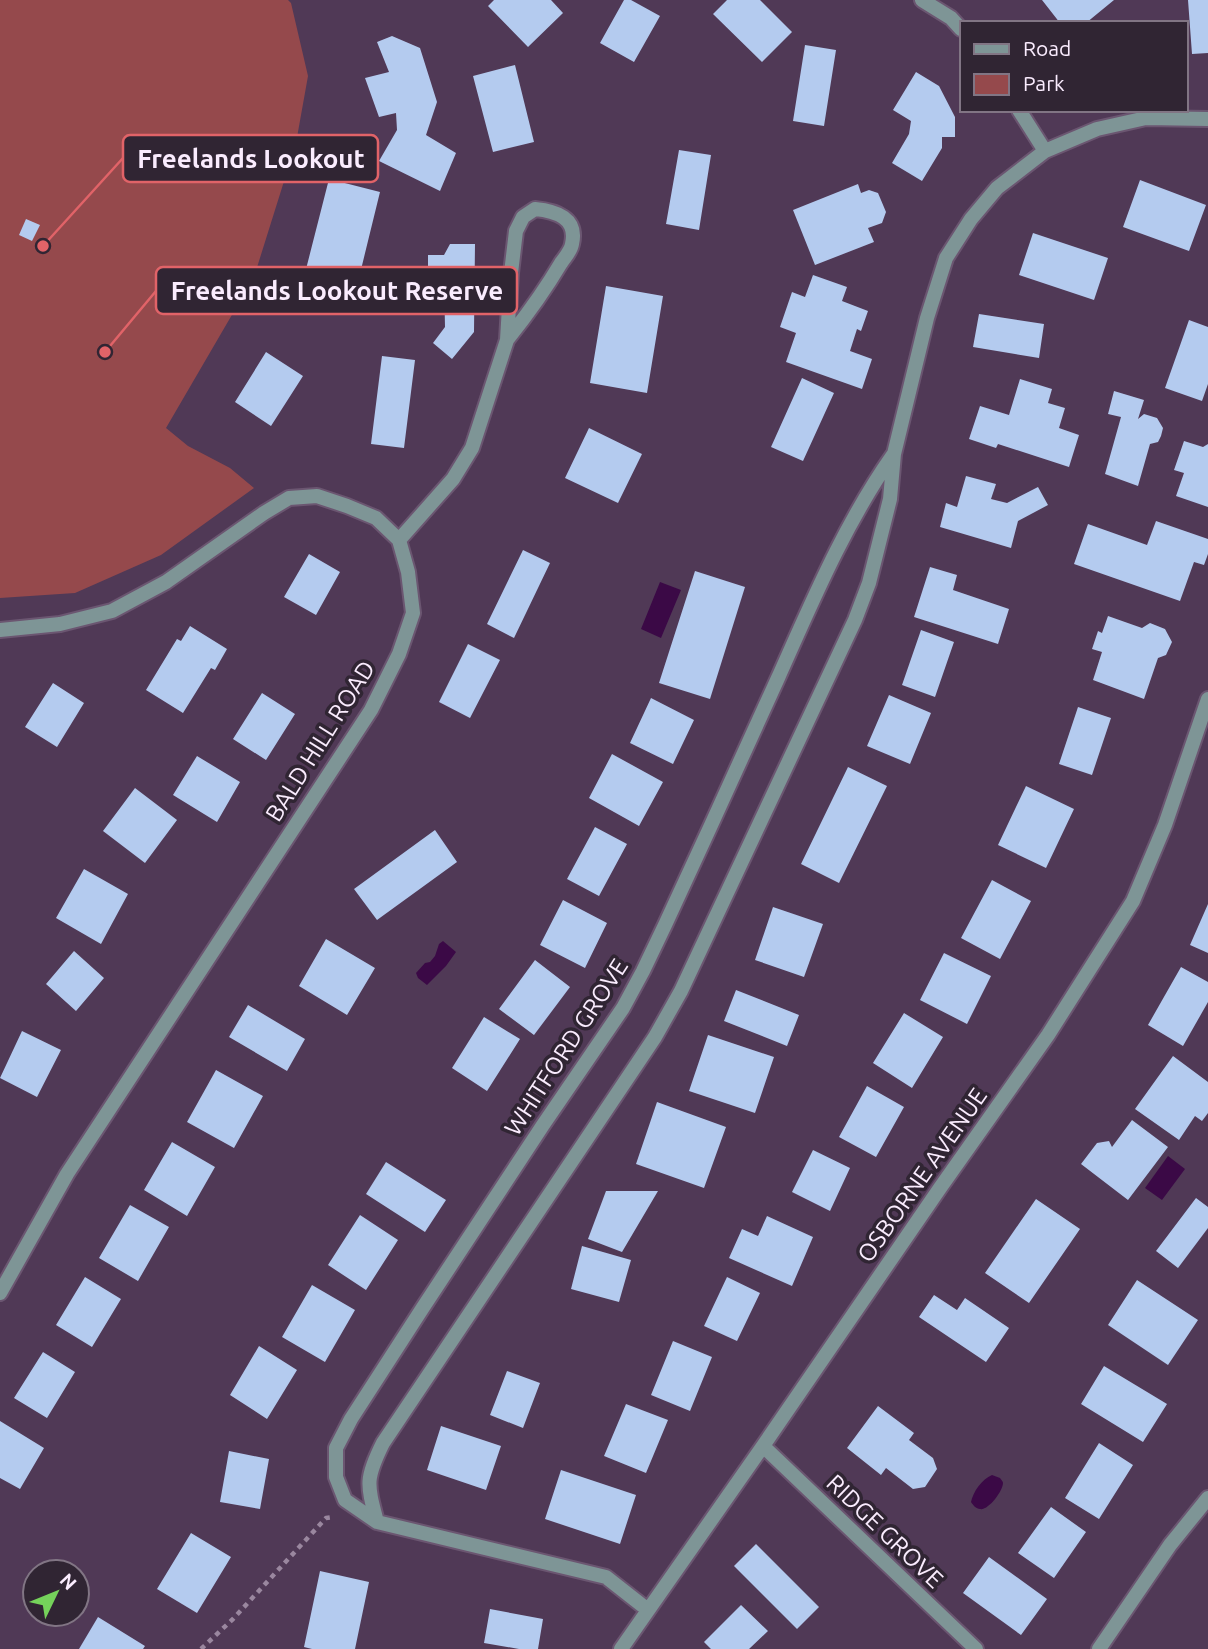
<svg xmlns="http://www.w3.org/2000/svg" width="1208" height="1649" font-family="Ubuntu,sans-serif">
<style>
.green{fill:#95494c}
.water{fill:#3b0946}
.building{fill:#b4cbef}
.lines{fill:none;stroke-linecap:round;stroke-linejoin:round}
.minor-casing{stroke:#6b5671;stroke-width:18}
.path{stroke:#9a879f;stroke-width:4.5;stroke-dasharray:5 5;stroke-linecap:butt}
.minor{stroke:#7e9596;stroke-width:14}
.labels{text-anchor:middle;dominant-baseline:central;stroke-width:7;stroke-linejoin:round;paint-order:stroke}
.street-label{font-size:24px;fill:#faecfe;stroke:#302533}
.leader{fill:none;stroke:#e16368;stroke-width:2.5}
.callout-dot{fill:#e16368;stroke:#302533;stroke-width:2.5}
.callout{fill:#302533;stroke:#e16368;stroke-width:2.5}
.callout-label{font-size:26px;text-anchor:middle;font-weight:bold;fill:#faecfe}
</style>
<rect width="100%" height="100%" fill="#503956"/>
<path class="green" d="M0,0H288L291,3L308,76L296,143L254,277L166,428L188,446L230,468L254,488L161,555L75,593L0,598Z"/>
<path class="water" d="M660,582L681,590L661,638L641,629Z
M443,941L456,952L446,966L427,985L418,978L416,973L425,963L430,962L435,956L439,944Z
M1168,1156L1185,1169L1162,1200L1145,1188Z
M992,1475L1000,1478C1001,1480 1003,1481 1003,1483C1003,1491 988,1511 980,1509C976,1509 973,1505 971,1502C973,1492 982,1479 992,1475Z"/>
<path class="building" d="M494,0H551L563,13L528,47L488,6Z
M624,0H631L660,16L634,62L600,43Z
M727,0H760L792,32L762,62L713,14Z
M1042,0H1114L1086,23H1060Z
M1188,0H1208V53L1192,54Z
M392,36L420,48L437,102L426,135L456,153L440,191L379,161L397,130L396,113L379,117L365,78L389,72L377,42Z
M805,45L836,50L824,126L793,121Z
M515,65L534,142L493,152L473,76Z
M916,72L939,86L955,117V137H942V148L922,181L892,163L909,134L911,121L893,110Z
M679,150L711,155L699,230L666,224Z
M329,179L380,192L356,290L304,277Z
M1140,180L1206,205L1189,251L1123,227Z
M858,184L861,193L869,190L878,193L886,212L882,223L868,228L874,242L815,265L793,210Z
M26,219L40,225L32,241L19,235Z
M1033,233L1108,258L1094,300L1019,275Z
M450,244H475L474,332L452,359L433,343L445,327L444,280H428V255H444Z
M813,275L847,287L842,301L868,311L861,331L857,329L850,351L872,359L862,389L786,362L796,333L780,327L792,292L805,297Z
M606,286L663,296L647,393L590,383Z
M979,314L1044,324L1039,358L973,347Z
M1189,320L1208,327V384L1202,401L1165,388Z
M266,352L303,376L271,426L235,402Z
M382,356L415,360L404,448L371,444Z
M802,378L834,393L803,461L771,447Z
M1020,379L1052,389L1048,403L1065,408L1059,428L1079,435L1069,467L998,444L996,448L969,439L980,406L1009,415Z
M1114,391L1144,400L1138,419L1144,414L1157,418L1163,428L1161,436L1158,442L1150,444L1138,486L1105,474L1121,417L1108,414Z
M589,428L642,454L618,503L565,478Z
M1184,441L1203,447L1208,444V507L1176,496L1184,473L1174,470Z
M966,476L996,484L991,499L1007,503L1038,487L1048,505L1018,521L1011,548L940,527L946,503L957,507Z
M1156,521L1208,539V554L1204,565L1194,562L1180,601L1074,564L1088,524L1147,545Z
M523,550L550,563L514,638L487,624Z
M309,554L340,572L316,615L284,597Z
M930,567L957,575L953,590L1009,609L998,644L914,617Z
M695,571L745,587L710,699L659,683Z
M1108,616L1142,628L1150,623L1165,629L1172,642L1166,655L1158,658L1144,699L1093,680L1102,652L1092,649L1098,631L1102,633Z
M190,626L227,649L215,670L211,668L183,713L146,690L177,639L181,641Z
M921,630L954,642L935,697L902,685Z
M468,644L500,660L470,718L439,702Z
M53,683L84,703L57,747L25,727Z
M262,693L295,714L266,760L233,739Z
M889,695L931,713L910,764L867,746Z
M651,698L694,720L673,764L630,743Z
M1078,707L1111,718L1092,775L1059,764Z
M612,754L663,782L639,826L589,798Z
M197,756L240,782L217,822L173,795Z
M848,767L887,786L839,883L801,864Z
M1026,786L1074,809L1046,868L998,845Z
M135,788L177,820L145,863L103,831Z
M595,827L627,844L599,896L567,879Z
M435,830L457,862L377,920L354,889Z
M84,869L128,894L101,944L56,918Z
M992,880L1031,901L1000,959L961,938Z
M563,900L607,923L585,968L540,945Z
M1208,904V953L1190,945Z
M773,907L823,924L804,977L755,960Z
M326,939L375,968L347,1015L299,986Z
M74,951L104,978L76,1011L46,984Z
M944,953L991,976L967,1024L920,1000Z
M535,960L570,987L534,1035L499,1009Z
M1181,967L1208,982V1002L1183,1046L1148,1025Z
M736,990L799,1015L787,1046L724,1021Z
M248,1005L305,1039L287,1071L229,1037Z
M904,1013L943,1037L912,1088L873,1063Z
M484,1017L520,1039L487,1091L452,1068Z
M22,1031L61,1050L37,1097L0,1078Z
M708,1035L774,1057L755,1113L689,1091Z
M1173,1056L1208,1082V1113L1202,1121L1195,1116L1179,1140L1135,1109Z
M216,1070L263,1096L234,1148L187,1122Z
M867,1086L904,1107L876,1157L839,1137Z
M657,1102L726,1127L704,1188L636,1164Z
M1132,1120L1168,1147L1128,1200L1081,1164L1097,1143L1109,1141L1112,1147Z
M172,1142L215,1167L187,1216L144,1190Z
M813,1150L850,1168L830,1211L792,1192Z
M386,1162L446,1200L425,1232L366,1194Z
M606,1191H658L622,1252L588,1239Z
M1196,1198L1208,1207V1228L1178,1268L1156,1251Z
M1036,1199L1080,1229L1029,1303L985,1273Z
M130,1205L169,1227L138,1281L99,1258Z
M360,1215L398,1240L366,1290L328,1265Z
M767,1216L813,1237L792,1286L729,1258L742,1229L758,1236Z
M582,1246L631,1260L619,1302L571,1289Z
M85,1277L121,1299L92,1347L56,1325Z
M727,1277L760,1293L737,1341L704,1326Z
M1137,1280L1198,1320L1168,1365L1108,1325Z
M312,1285L355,1310L325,1362L282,1337Z
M934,1295L957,1310L965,1298L1009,1328L986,1362L919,1317Z
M673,1341L712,1357L690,1411L651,1395Z
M259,1346L297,1370L267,1419L230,1395Z
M43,1352L75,1372L47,1418L14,1398Z
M1104,1366L1167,1404L1143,1442L1081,1404Z
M507,1371L540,1383L523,1428L490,1415Z
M626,1404L668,1420L646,1473L604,1456Z
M878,1406L914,1433L909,1440L933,1458L937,1469L925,1487L913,1489L886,1468L881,1475L847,1448Z
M0,1421L44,1448L20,1489L0,1478Z
M441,1426L501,1446L486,1490L427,1470Z
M1099,1443L1133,1465L1099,1519L1065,1498Z
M229,1451L269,1459L260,1509L220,1502Z
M561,1470L636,1495L620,1544L545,1519Z
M1051,1507L1086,1532L1054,1578L1018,1553Z
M191,1533L231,1557L197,1613L157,1589Z
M756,1544L819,1607L797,1629L734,1566Z
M989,1557L1047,1599L1021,1635L963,1593Z
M320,1571L369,1582L355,1649H312L304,1647Z
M741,1605L768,1631L749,1649H711L704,1642Z
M490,1609L543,1619L538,1649H519L484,1643Z
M98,1617L145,1646L143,1649H79Z"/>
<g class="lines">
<g class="minor-casing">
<path id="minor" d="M922,0L951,18L961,29
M1019,110L1045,151
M399,540L453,479L472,448L507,340L511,273L516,231L523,217L535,209C556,211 578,218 572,244C571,251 565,257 561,263C545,290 527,315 507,340
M0,630L60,624L112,611L166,582L264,513L289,498L317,496L347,506L376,518L399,540L408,572L413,613L399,654L371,710L67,1174L0,1293
M763,1446L976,1649
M377,1522C367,1484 365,1479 383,1443L655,1037L681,991L855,620L869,583L890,499L894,454L927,318L946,258L971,219L997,188L1045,151L1097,129L1146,118L1208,119
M648,1610L606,1577L377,1522L345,1500L336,1477V1448L351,1419L422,1309L543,1125L623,1008L643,971L665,925C703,843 741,760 778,678C812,602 845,523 893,455
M621,1649L763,1446L940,1188L1048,1035L1133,901L1165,825L1208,699
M1099,1649L1170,1545L1208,1498"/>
</g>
<path class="path" d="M201,1649L233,1619L326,1518L333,1517"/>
<use href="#minor" class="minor"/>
</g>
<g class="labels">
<g class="street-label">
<text transform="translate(320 741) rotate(-58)">BALD HILL ROAD</text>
<text transform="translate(566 1047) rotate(-57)">WHITFORD GROVE</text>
<text transform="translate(922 1175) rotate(-55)">OSBORNE AVENUE</text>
<text transform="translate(885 1531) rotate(44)">RIDGE GROVE</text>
</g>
</g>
<path class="leader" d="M43 246L123 158M105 352L156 291"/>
<g class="callout-dot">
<circle cx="43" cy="246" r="7"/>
<circle cx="105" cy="352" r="7"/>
</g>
<g class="callout">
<rect x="123" y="135" width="255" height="47" rx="7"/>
<rect x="156" y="267" width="361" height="47" rx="7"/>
</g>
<g class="callout-label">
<text x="251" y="168">Freelands Lookout</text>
<text x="337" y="300">Freelands Lookout Reserve</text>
</g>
<rect x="960" y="21" width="228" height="91" fill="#302533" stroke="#817584" stroke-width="2"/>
<rect x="974" y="44" width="35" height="10" fill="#7e9596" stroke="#817584" stroke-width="2"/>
<text x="1023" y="56" font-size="21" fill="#faecfe">Road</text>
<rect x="974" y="74" width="35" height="21" fill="#95494c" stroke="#817584" stroke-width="2"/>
<text x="1023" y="91" font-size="21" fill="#faecfe">Park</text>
<g transform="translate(56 1593) rotate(47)"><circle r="33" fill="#302533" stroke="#817584" stroke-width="2"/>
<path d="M0-5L12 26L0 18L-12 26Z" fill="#75d25b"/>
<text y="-10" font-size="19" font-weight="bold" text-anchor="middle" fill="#faecfe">N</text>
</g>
</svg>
